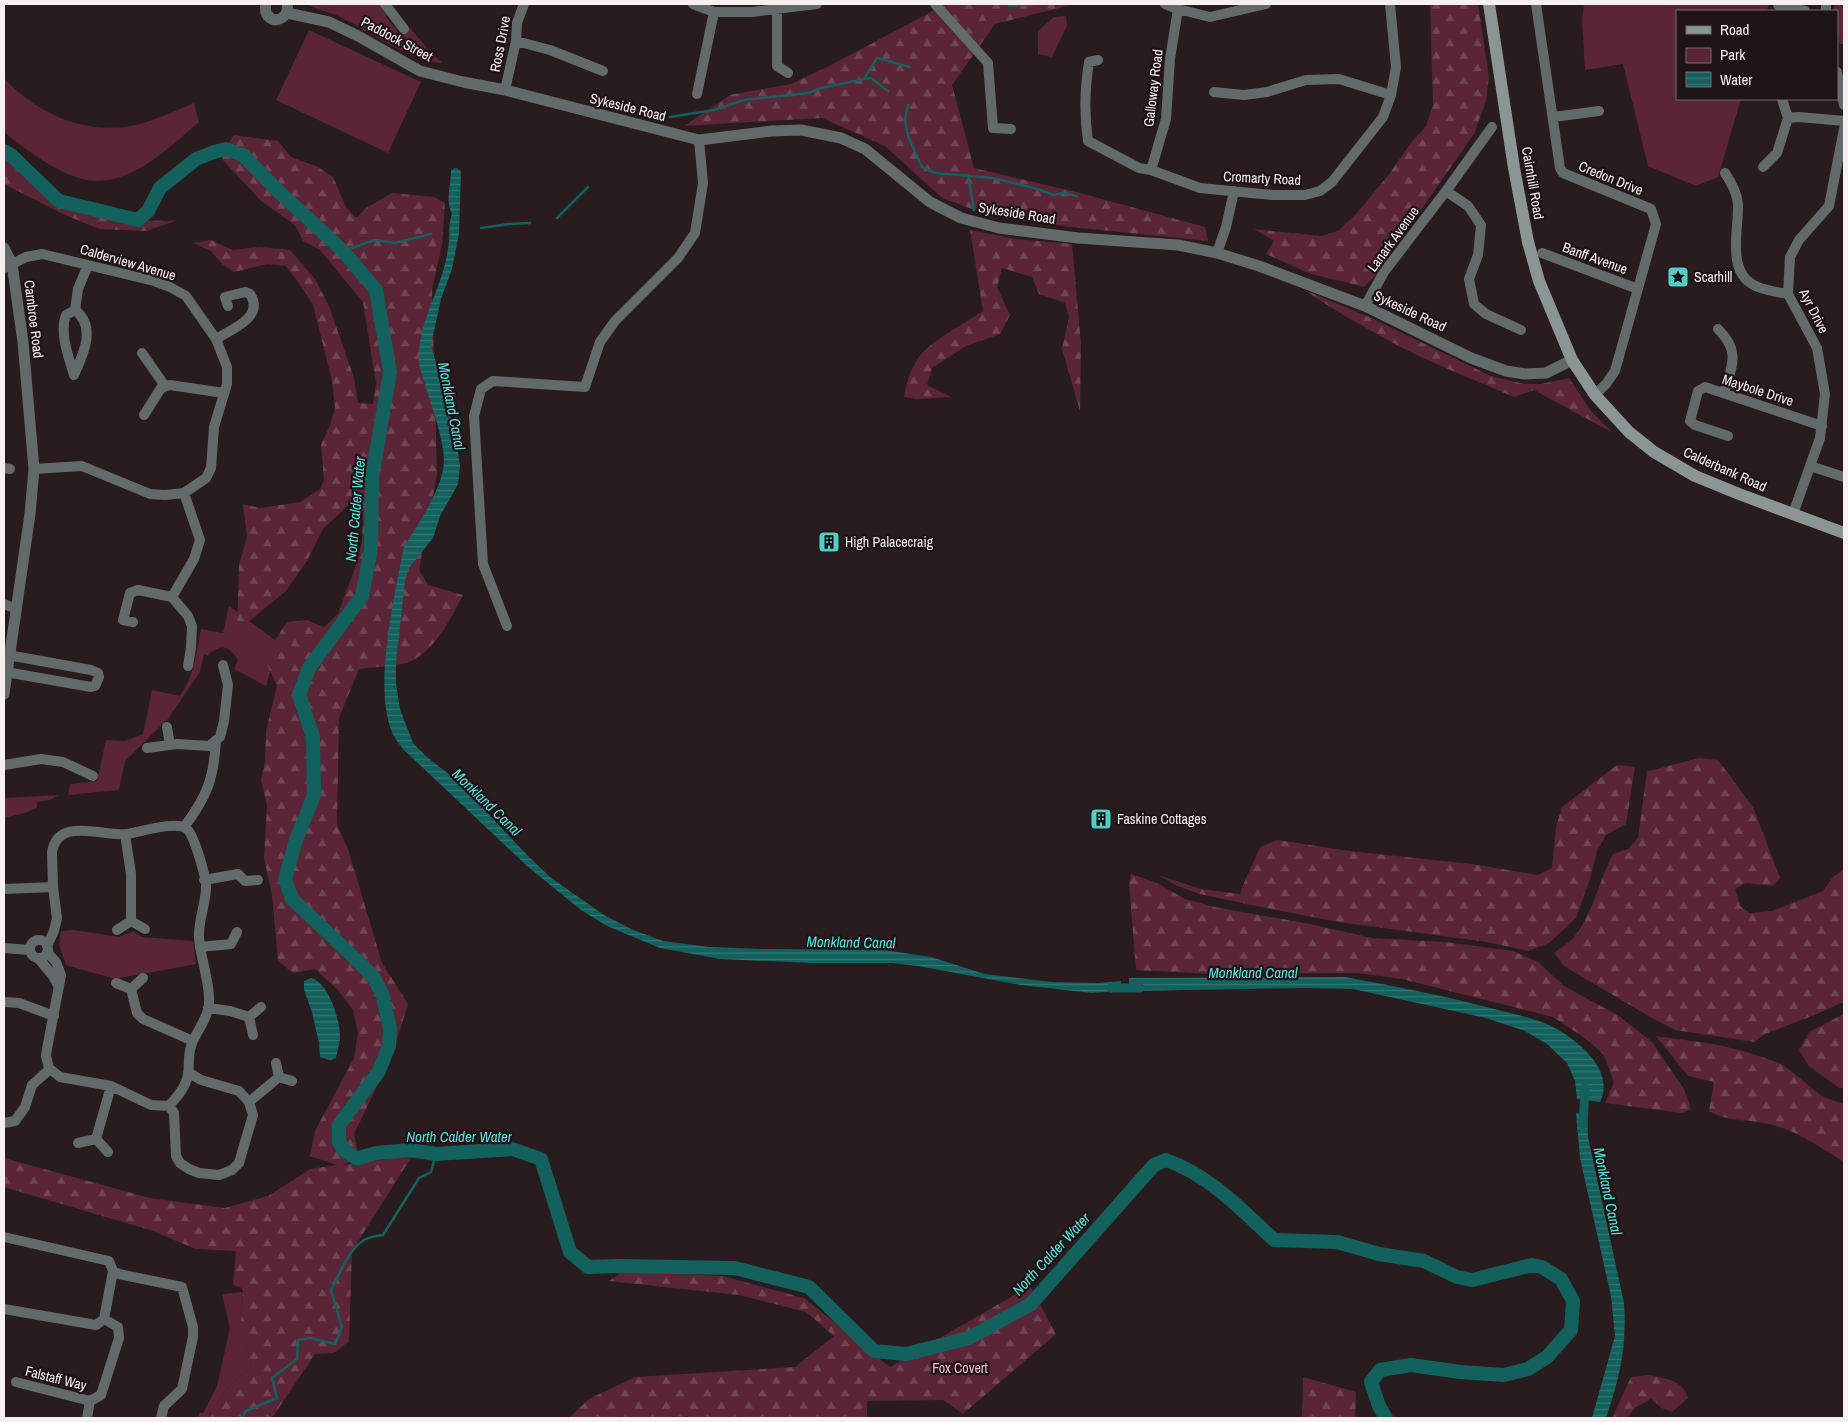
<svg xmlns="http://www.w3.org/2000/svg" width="1848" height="1422" font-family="'Archivo Narrow',sans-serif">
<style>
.green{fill:#5a2536}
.forest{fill:url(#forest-firs)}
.water{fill:url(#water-rules)}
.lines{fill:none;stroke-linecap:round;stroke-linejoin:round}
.stream{stroke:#12615d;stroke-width:2.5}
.canal{stroke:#12615d;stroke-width:9}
.river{stroke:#12615d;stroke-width:14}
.minor{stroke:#636a6a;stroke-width:10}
.tertiary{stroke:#636a6a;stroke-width:11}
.secondary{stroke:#8a9594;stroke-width:12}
.labels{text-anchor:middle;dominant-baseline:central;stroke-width:4.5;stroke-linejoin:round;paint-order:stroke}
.street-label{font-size:14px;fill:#f8eff1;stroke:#1e1316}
.poi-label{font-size:14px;fill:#f8eff1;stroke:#1e1316;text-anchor:start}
.park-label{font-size:14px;fill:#fabdcd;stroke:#1e1316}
.water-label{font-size:15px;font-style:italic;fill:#57e1d9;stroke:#1e1316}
</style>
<defs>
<pattern id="forest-firs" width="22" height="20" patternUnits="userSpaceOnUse" patternTransform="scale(1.25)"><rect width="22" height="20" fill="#5a2536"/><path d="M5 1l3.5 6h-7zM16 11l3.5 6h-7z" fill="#724554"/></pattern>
<pattern id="water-rules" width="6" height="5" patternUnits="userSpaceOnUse" patternTransform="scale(1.25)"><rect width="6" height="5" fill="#12615d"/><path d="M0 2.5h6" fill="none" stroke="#357875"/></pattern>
</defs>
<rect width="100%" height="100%" fill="#281c1f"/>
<path class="green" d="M307,4H381L388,13L386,17L400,34L410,28L433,55L442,62L440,63C401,57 371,31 336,15C326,11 316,10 307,4Z
M1584,4H1769L1767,11H1677V99H1741L1718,177L1696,186L1648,166L1623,64L1585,70L1582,19Z
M1835,4H1844V44H1840L1837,30V11H1833Z
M1066,16L1067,26L1052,57L1038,54V31L1054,17Z
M309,30L421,82L388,153L276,100Z
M4,78C37,114 86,136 136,125C156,120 175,111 194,103L199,122C171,146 137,180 98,181C68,182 26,150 4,132Z
M229,606L279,643L266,686L234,669L238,660C228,644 220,644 207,656L204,654L200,672L168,719L125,761L119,790L68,795L70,784L97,781L106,740L125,741L143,734L152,690L180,696C194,677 196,652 201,629L223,633Z
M60,795L50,800L37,802V808L25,813L4,818V798Z
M73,930L119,937L133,931L142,937L193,941L196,964L115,979L66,965L59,945L61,931Z
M243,1292L241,1318L251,1367L228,1387L207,1418H198L199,1413H203L217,1386L230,1328L222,1294Z"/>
<path class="forest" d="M946,4H1075L995,24L952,85L974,168L1076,192L1205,227L1208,241L1071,227L988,215L942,198L885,146L822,118L684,126L730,95L791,84L831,65Z
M1430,4H1478L1489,77L1486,101L1474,134L1375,276L1364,287L1308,273L1266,254L1274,241L1254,229L1321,236L1338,231L1357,213L1390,173L1410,144L1426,126L1433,105Z
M234,135L278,141L291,157L318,167L333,177L346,207L356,218L366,208L392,193L434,197L445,203L442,245L432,289L437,475L419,570L428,585L463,595C451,618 433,655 406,663C392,667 374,667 359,669L339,718L337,825L349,852L382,963L408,1004L393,1053L354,1134L359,1158L342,1165L412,1156L352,1251L349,1341L334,1353L315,1354L272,1418H207L228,1387L251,1367L241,1320L243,1292L242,1288L233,1285L236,1251L196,1249L150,1230L4,1187V1158L150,1198L225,1208L268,1196L310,1169L337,1165L310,1156L315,1131L354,1058L358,1032L353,1010L337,989L315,969L293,973L278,961L272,895L264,858L267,805L261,780L265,761L266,731L277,686L264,657L287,622L307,620L324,627L338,614L356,565L362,541L363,516L356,498L323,529L307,561L286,591L237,631L239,565L247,537L243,504L260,508L300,502L320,489L324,480L321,445L330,425L335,408L332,381L313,305L299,283L286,266L267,264L234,272L222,264L211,251L193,243L211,240L233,250L259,247L290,250L315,279L329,306L354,378L358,403L373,404L376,383L363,302L320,250L303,241L295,225L261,201L222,159L229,142Z
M4,154L47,195L94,212L124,220L176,221L146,231L99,229L65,215L4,184Z
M970,230L1016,239L1072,244L1081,344L1080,411L1062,349L1069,317L1065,303L1039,294L1032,277L1002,268L997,287L1010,315L1000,334L966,346L932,368L927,385L951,397L916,399L904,397C906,384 910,371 917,360C926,343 966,323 983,311Z
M1304,290L1367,316L1491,376L1524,384H1541L1569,378L1591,411L1613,433L1534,390L1514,397C1475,380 1435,365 1397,345C1365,328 1334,310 1304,290Z
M1699,758L1718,760L1753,807L1780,878L1773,886L1746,883L1735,889L1740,906L1750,913L1772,911L1823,891L1833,877L1844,869V1002L1812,1016L1765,1034L1754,1042L1675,1030L1650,1017L1564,966L1554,953C1561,948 1570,942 1575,936C1594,911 1599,881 1613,854L1628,849L1638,838L1647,771L1657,769Z
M1617,765L1635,767L1626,824L1606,835L1597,851L1590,879L1576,918L1549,943L1528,951L1487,942L1338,922L1256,906L1200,894L1177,886L1158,875L1201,889L1240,894C1245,878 1254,863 1260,847L1278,840L1349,851L1472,864L1538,875L1552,868L1556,827L1562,807Z
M1131,874L1157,883L1185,899L1215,907L1310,924L1372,938L1446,942L1513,951L1538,962L1564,986L1619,1016L1652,1042L1684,1089L1691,1109L1682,1113L1605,1103L1614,1082L1604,1055L1585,1038L1553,1017L1402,979L1357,973L1212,974L1136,970L1129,884Z
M1844,1014V1088H1839L1809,1066L1799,1050L1809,1032Z
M1656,1036L1714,1044L1747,1052L1782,1064L1823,1097L1844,1104V1162C1817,1146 1800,1132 1769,1124C1748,1119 1727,1122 1709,1111L1714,1082L1688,1076Z
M623,1271L722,1276L804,1298L890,1367L1030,1286L1056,1334L963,1414L943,1400L867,1401V1418H569L589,1399L635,1377L795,1367L834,1336L806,1312L739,1295L609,1281Z
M1649,1375C1666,1379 1682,1379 1688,1398L1672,1412L1662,1408L1651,1399L1636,1407L1627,1418H1612L1631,1377Z
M1303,1377L1356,1392L1355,1418H1302Z"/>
<path class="water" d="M456,168L460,170L461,172L459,234L452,269L441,299L431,345L455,432L460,466L458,484L440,516L433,538L409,568L405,581L396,663V684L400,709L413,743L427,757L456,780L528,856L550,877L604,915L631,929L663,941L709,947L762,949L884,950L931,957L985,974L1052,982L1098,983L1121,981V991L1092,993L1021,985L918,966L891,963H811L720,959L660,948L607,926L581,910L527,866L404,750C401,746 397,742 395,738C371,696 394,602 402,555L404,547C418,524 443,489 444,461C444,435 426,391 419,364C417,325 436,300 445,264C447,257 448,248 449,241C450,232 448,223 452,214C445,200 451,185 451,170Z
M1345,977C1395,986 1445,996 1494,1009C1515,1014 1545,1021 1562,1032C1585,1047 1614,1073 1600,1102L1577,1099L1575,1081L1567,1063L1547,1044L1525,1031L1486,1018L1353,989L1306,988L1129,991V978Z
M311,978C329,982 341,1023 340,1039C339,1045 337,1052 336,1058L330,1060L320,1057L319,1043L312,1012L304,990V981Z
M1576,1113L1587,1114L1588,1137L1624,1303C1627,1347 1620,1377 1606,1418H1592L1615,1336L1611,1296L1580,1158Z"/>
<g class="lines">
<path class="stream" d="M1009,6L1040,4
M864,79L871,78L888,91
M908,105L905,119L908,136L922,167L935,173L993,178L1034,188L1054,195L1063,193L1077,196
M670,117L714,110L744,100L809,93L821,88L864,79L877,58L910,67
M968,175L974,210
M557,218L588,187
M481,228L509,224L530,223
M343,251L375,240L395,243L431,234
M242,1418L246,1411L277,1398L272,1378L297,1359L298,1340L310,1338L335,1344L342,1327L331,1290C340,1274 348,1250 364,1240C369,1237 377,1236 383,1235L419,1178L431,1172L436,1154"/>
<path class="canal" d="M1111,988H1140
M1583,1125L1585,1088"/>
<path class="river" d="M4,151L12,156L59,201L138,220L148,211L160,188L196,159L214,152L226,149L243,155L277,190L343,251L376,290L390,372L372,477L371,549L362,596L309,668L299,695L313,737L314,795L296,840L285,879L292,899L361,964L374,978L383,996L390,1029L389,1046L379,1071L339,1125V1142L345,1151L356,1158H359L376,1153L409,1150L436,1154L512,1149L541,1159L570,1252L588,1267L618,1266L735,1268L809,1287L874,1351L906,1354L969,1338L1031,1304L1154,1165L1166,1160C1209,1175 1242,1210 1274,1240L1337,1242L1379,1254L1424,1261L1457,1277L1472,1280L1532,1265L1542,1267L1561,1279L1573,1301L1571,1330L1547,1357L1528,1369L1504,1375L1460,1372L1411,1365L1380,1370L1371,1382L1379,1406L1386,1418"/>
<path class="minor" d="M385,4L404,29
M693,4L714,12H752L817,4
M935,4L988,63L993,128L1011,129
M1165,4L1178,9L1210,17L1266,4
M1536,4L1560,168L1563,173L1651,209L1656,224L1615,371L1606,384L1595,395
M1778,5L1805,11
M777,9V66L788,73
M1826,11V4
M516,41L550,50L603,71
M1098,60L1089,62C1085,87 1084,115 1088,141L1139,168L1151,170L1200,188L1272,195H1305L1320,191L1332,182L1383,117L1391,95L1396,67L1390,4
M1837,72L1844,105
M505,90L516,41L517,23L524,4
M1214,92L1244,95L1267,92L1306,80L1339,79L1391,95
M697,94L714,12
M1553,117L1599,111
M1788,118L1799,117L1844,121
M1763,167L1777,153L1788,118L1782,99
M1151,170L1166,119L1170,59L1178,9
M1725,173C1731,182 1737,192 1738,204C1739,230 1725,275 1758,287C1767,291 1778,292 1788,294
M1446,191L1492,127
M1217,253L1226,227L1234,191
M1542,253L1638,289
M4,268L26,257L42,254L154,281L170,287L186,296L216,339L227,367V384L214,427L211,468L206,478L184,493L165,495L150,494L82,466L34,469
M1365,306L1384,272L1446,191L1468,206L1481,225L1478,255L1469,279L1474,304L1486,314L1521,330
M75,310L66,315C59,333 69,358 74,375C83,355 97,327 75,310L78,289L88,265
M1718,329C1741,352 1732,365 1724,393
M216,339C232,329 265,317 250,294L245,292L225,297L228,306
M142,353L165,386
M144,415L161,388L170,385L224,393
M1728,436L1695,425L1690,421L1698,391L1705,387L1822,426
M1810,466L1844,477
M4,468L10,469
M1793,514L1820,438L1825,394L1817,348L1788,294L1790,257L1799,240L1829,206L1844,129
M172,597L194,559L200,540L184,493
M4,604L16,609
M133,622L123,620L130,593L138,590L172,597L188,616L192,626L191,647L188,666
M507,626L483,564L474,416L481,389L493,381L585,387L600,342L615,321L678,258L695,233L703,183L699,140
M6,672L91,687L95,686L99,677L98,673L91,670L8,655
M167,727L170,745
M147,748L177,744L209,746L220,737L224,721L228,685L223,665
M4,765L41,759L63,762L93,776
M184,827C207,797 214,778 216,740
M204,880L238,874L245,881L258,880
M4,889L53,887
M131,921L145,929
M117,930L131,921V874L125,834
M30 949a9 9 0 1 1 18 0a9 9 0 1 1-18 0Z
M47,946L54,931L57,918L53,887L52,852C58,816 103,837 127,834C141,832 176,820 187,829C194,835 207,879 206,889C205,906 198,922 199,938C200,957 213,992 208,1010C205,1021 198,1030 193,1041C187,1053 190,1061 188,1074C186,1087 177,1097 169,1106L151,1105L111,1086L60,1077L49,1068L46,1056L47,1049L61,975L56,962L47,952
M200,947L231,944L237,932
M4,948L30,950
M38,958L53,976L59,987
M116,983L131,989L143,978
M131,989L137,1013L143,1019L193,1041
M4,1002L19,1003L54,1016
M208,1008L230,1011L249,1017L261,1007
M249,1017L253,1035
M276,1063L279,1077L292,1081
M249,1102L279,1077
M169,1106L174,1113L176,1156L180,1163L189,1169L199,1173L219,1175L232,1170L239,1163L253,1115L249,1102L239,1091L201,1080L188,1072
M4,1123L15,1121L25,1107L32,1085L50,1069
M96,1139L111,1086
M78,1143L96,1139L108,1152
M4,1237L109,1261L113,1271L119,1274L182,1287L193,1327V1337L182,1389L164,1406L161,1418
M4,1309L96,1325L104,1319
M104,1319L113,1271
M16,1382L90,1401
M87,1418L90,1401L101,1395L119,1338L118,1327L104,1319"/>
<path class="tertiary" d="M266,4C264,12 267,18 275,20C284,19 289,13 287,4
M287,13L329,22L358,36L420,71L463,82L505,90L699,140L772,131L801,130L841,138L865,149L930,202L961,218L999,228L1078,238L1178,245L1217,253L1259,266L1365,306L1471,358L1506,371L1525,374L1546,373L1572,360
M4,248L12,264L23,342L34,469L30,514L4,694"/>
<path class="secondary" d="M1489,4L1514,168L1528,242L1539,281L1572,360L1595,395L1629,432L1654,452L1695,476L1739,494L1844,533"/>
</g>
<defs>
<g id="sight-square" transform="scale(1.125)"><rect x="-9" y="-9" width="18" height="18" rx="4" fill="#54cdc6" stroke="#1e1316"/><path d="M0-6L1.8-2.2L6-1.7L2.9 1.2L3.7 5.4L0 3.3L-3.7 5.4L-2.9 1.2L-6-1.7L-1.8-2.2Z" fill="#111"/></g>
<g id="building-square" transform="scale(1.125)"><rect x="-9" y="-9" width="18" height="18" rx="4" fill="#54cdc6" stroke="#1e1316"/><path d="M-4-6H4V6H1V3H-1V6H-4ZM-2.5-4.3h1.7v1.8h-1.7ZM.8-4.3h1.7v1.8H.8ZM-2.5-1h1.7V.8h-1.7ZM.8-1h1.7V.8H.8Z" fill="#111"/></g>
</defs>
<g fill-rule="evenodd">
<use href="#sight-square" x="1678" y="277"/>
<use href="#building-square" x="829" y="542"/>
<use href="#building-square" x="1101" y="819"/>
</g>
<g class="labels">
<g class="street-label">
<text transform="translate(397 39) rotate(28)">Paddock Street</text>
<text transform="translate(500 44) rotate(-79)">Ross Drive</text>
<text transform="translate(1153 88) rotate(-83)">Galloway Road</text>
<text transform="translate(628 107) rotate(14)">Sykeside Road</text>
<text transform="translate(1262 178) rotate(3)">Cromarty Road</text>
<text transform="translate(1611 178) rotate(22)">Credon Drive</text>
<text transform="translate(1533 183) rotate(80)">Cairnhill Road</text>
<text transform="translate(1017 213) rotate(9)">Sykeside Road</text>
<text transform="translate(1393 239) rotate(-54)">Lanark Avenue</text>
<text transform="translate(1595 258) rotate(20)">Banff Avenue</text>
<text transform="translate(128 262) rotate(16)">Calderview Avenue</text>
<text transform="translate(1410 311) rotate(25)">Sykeside Road</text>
<text transform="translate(1814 311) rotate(63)">Ayr Drive</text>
<text transform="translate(34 319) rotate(83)">Carnbroe Road</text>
<text transform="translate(1758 390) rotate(18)">Maybole Drive</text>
<text transform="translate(1725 469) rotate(24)">Calderbank Road</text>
<text transform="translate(56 1378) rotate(14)">Falstaff Way</text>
</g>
<g class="poi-label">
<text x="1694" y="277">Scarhill</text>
<text x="845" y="542">High Palacecraig</text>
<text x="1117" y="819">Faskine Cottages</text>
</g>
<g class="park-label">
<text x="960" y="1368">Fox Covert</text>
</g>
<g class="water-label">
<text transform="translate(452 406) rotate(79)">Monkland Canal</text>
<text transform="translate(355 509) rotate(-85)">North Calder Water</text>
<text transform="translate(487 802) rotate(44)">Monkland Canal</text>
<text transform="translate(851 942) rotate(1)">Monkland Canal</text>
<text x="1253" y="972">Monkland Canal</text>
<text x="459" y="1136">North Calder Water</text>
<text transform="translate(1608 1191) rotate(78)">Monkland Canal</text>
<text transform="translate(1051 1254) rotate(-47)">North Calder Water</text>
</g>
</g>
<rect width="1848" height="1422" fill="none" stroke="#f8eff1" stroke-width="10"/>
<rect x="1676" y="10" width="162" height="90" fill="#1e1316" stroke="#756b6e"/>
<rect x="1686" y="26" width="25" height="8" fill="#8a9594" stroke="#756b6e"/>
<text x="1720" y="35" font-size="15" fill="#f8eff1">Road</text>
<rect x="1686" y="48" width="25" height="15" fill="#5a2536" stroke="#756b6e"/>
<text x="1720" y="60" font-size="15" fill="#f8eff1">Park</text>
<rect x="1686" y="72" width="25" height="15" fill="url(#water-rules)" stroke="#756b6e"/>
<text x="1720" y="85" font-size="15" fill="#f8eff1">Water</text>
</svg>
